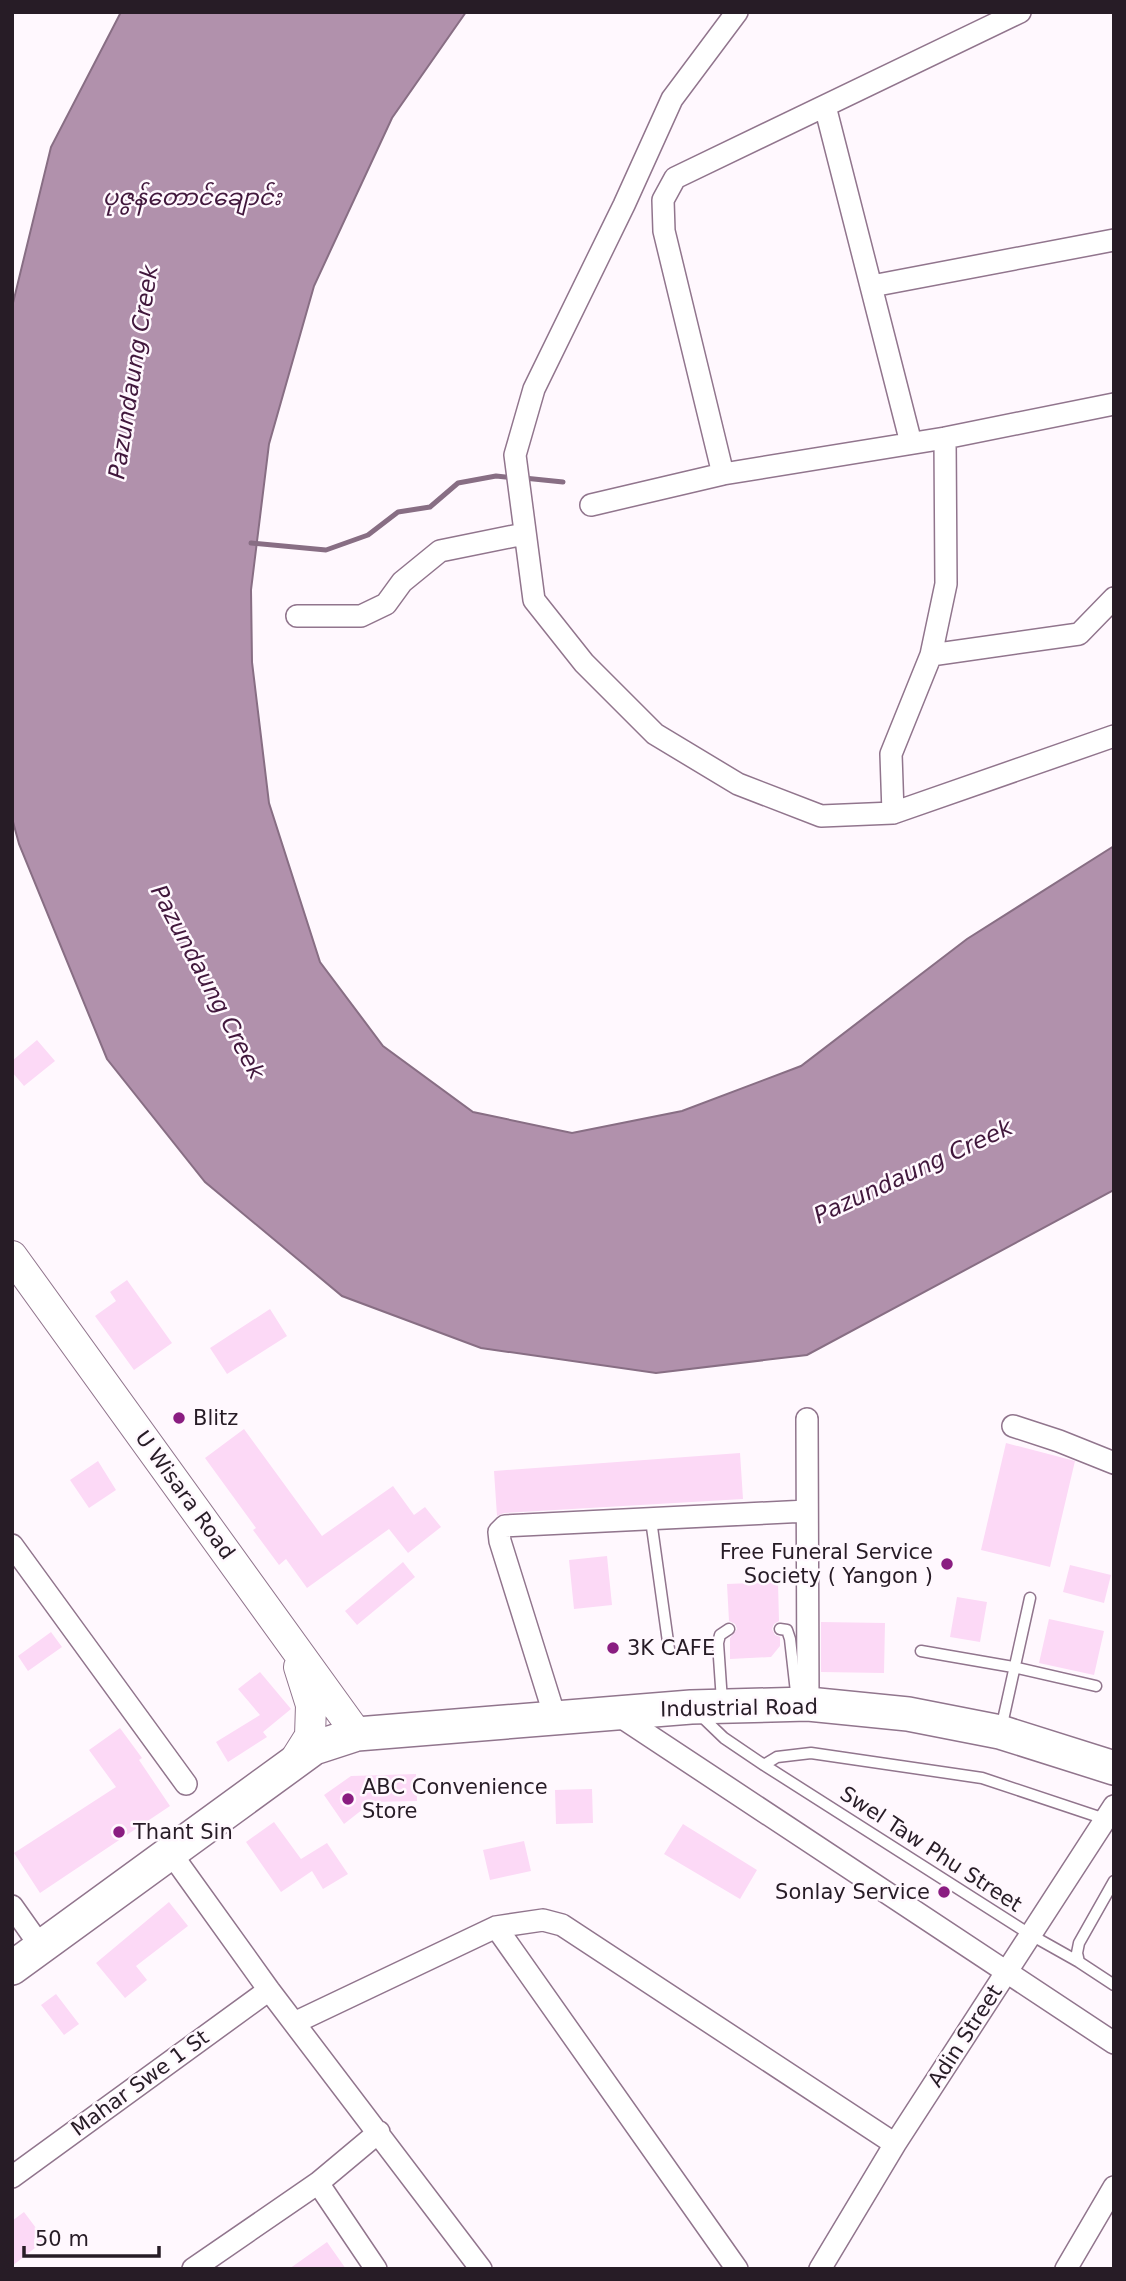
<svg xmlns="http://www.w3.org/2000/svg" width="1126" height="2281" font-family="'DejaVu Sans','Noto Sans Myanmar',sans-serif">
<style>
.water{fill:#b191ac;stroke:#886e84;stroke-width:2}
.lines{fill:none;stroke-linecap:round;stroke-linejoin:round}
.stream{stroke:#886e84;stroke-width:5}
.building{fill:#fcd9f6}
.service-casing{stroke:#91758d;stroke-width:13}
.minor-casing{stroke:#91758d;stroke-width:24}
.secondary-casing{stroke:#91758d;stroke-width:32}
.primary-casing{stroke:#91758d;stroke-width:36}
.service{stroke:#fff;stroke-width:10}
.minor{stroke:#fff;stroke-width:21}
.secondary{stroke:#fff;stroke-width:30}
.primary{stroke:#fff;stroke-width:33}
.poi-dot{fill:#8a1d81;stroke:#fff8fe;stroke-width:2.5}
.labels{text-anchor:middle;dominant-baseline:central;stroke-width:5;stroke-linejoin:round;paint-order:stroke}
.poi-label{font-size:21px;fill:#271c26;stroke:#fff8fe;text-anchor:start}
.street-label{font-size:21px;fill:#271c26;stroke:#fff8fe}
.water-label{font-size:23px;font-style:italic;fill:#41173c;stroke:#fff8fe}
</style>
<rect width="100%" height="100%" fill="#fff8fe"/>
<path class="water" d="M121,12H466L392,118L314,286L269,444L251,590L252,662L269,803L320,962L383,1046L473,1112L572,1133L682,1111L801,1066L967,939L1114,846V1190L807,1355L656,1373L481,1348L342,1296L205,1182L107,1059L19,844L12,818V307L51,147Z"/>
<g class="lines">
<path class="stream" d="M524,478L563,482
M251,543L326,550L368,535L398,512L430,507L458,483L496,476L514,478"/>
</g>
<path class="building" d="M37,1040L55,1061L24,1086L12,1072V1061Z
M127,1280L172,1343L134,1370L95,1316L116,1301L110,1292Z
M270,1309L287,1336L227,1374L210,1348Z
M244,1429L322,1536L393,1486L414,1515L425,1507L441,1527L408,1553L389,1529L307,1588L286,1559L279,1565L253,1530L256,1528L205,1458Z
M1006,1443L1075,1461L1050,1567L981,1550Z
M740,1453L743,1499L504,1513L497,1516L494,1471Z
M98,1461L116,1490L89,1508L70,1480Z
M607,1556L612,1605L574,1609L569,1560Z
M403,1562L415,1577L357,1625L345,1611Z
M1070,1565L1111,1575L1104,1603L1063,1592Z
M778,1582L779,1621L774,1624L772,1629L775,1635L780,1637V1646L771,1657L730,1659V1638L737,1629L735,1624L729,1621L727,1584Z
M957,1597L987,1602L980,1642L950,1637Z
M1049,1619L1104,1631L1094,1675L1039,1663Z
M821,1622L885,1623L884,1673L821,1672Z
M51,1632L62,1647L28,1671L18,1656Z
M260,1672L291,1709L263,1732L267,1737L228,1762L216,1742L260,1715L238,1689Z
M120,1728L142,1758L139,1760L170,1806L40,1893L14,1853L116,1787L89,1750Z
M416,1774L417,1801L372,1802L344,1824L324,1795L351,1776Z
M592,1789L593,1823L556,1824L555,1790Z
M274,1822L301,1859L327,1843L348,1874L323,1889L312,1871L281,1892L246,1842Z
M683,1824L757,1870L740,1899L664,1854Z
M524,1841L531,1871L490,1880L483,1850Z
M169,1902L188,1926L136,1966L147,1980L125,1998L96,1963Z
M56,1994L79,2024L64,2035L41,2005Z
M24,2212L45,2240L12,2266V2221Z
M327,2242L346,2269H289Z"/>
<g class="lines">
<g class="service-casing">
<path id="service" d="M651,1520L669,1649
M780,1629L787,1630L790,1639L797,1701
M921,1651L1013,1667L1096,1686
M722,1701L718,1643L720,1635L729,1629
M698,1713L724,1738L764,1765L1031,1935L1079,1962
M1001,1729L1030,1598
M764,1765L777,1757L811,1753L982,1778L1105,1819
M1114,1881L1079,1943L1077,1953L1079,1962L1114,1985"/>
</g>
<g class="minor-casing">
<path id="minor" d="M737,12L672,99L624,205L534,389L515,455L534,600L584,663L655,734L738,784L821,816L893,813L1114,736
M825,106L911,443
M872,286L1114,240
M723,474L664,231L663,200L675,178L1020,12
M591,505L723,474L945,438L1114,404
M297,616H361L386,604L402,582L440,551L524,534
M931,655L1079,634L1114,598
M893,813L891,754L931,655L946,584L945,438
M807,1419L808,1704
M1013,1426L1059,1441L1114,1463
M12,1545L186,1784
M615,1713L1114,2043
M555,1717L500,1541L499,1532L505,1526L807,1511
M170,1852L269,1990L481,2269
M12,1906L41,1947
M496,1927L737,2269
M294,2023L496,1927L543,1920L562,1925L895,2144
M12,2177L269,1990
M318,2183L376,2269
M193,2269L318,2183L379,2132
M820,2269L895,2144L1114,1806
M1066,2269L1114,2187"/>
</g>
<g class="secondary-casing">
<path id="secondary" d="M12,1256L357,1734
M293,1763L310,1736L311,1705L299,1667"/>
</g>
<g class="primary-casing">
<path id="primary" d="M12,1968L314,1748L357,1734L691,1707L808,1704L908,1714L1000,1732L1114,1768"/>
</g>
<use href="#service" class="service"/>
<use href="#minor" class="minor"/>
<use href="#secondary" class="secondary"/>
<use href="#primary" class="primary"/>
</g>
<g class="poi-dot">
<circle cx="179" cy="1418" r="7"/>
<circle cx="947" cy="1564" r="7"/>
<circle cx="613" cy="1648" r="7"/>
<circle cx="348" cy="1799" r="7"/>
<circle cx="119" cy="1832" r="7"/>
<circle cx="944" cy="1892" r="7"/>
</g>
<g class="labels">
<g class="poi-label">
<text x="193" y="1418">Blitz</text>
<text x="933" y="1552" text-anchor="end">Free Funeral Service<tspan x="933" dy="24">Society ( Yangon )</tspan></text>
<text x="627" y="1648">3K CAFE</text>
<text x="362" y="1787">ABC Convenience<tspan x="362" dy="24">Store</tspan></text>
<text x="133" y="1832">Thant Sin</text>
<text x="930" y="1892" text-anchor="end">Sonlay Service</text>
</g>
<g class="street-label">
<text transform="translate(185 1495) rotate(54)">U Wisara Road</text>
<text transform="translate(739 1708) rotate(-1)">Industrial Road</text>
<text transform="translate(931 1849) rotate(33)">Swel Taw Phu Street</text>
<text transform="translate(965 2036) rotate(-57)">Adin Street</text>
<text transform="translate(140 2083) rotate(-36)">Mahar Swe 1 St</text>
</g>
<g class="water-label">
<text x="192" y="197">ပုဇွန်တောင်ချောင်း</text>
<text transform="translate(133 372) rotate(-81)">Pazundaung Creek</text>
<text transform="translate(208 982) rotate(62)">Pazundaung Creek</text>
<text transform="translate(913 1171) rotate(-25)">Pazundaung Creek</text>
</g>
</g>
<rect width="1126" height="2281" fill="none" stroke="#271c26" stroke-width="28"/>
<path d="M24 2246v10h135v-10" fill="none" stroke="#271c26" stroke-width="3.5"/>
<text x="35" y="2246" font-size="21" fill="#271c26" stroke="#fff8fe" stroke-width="5" paint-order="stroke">50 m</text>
</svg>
